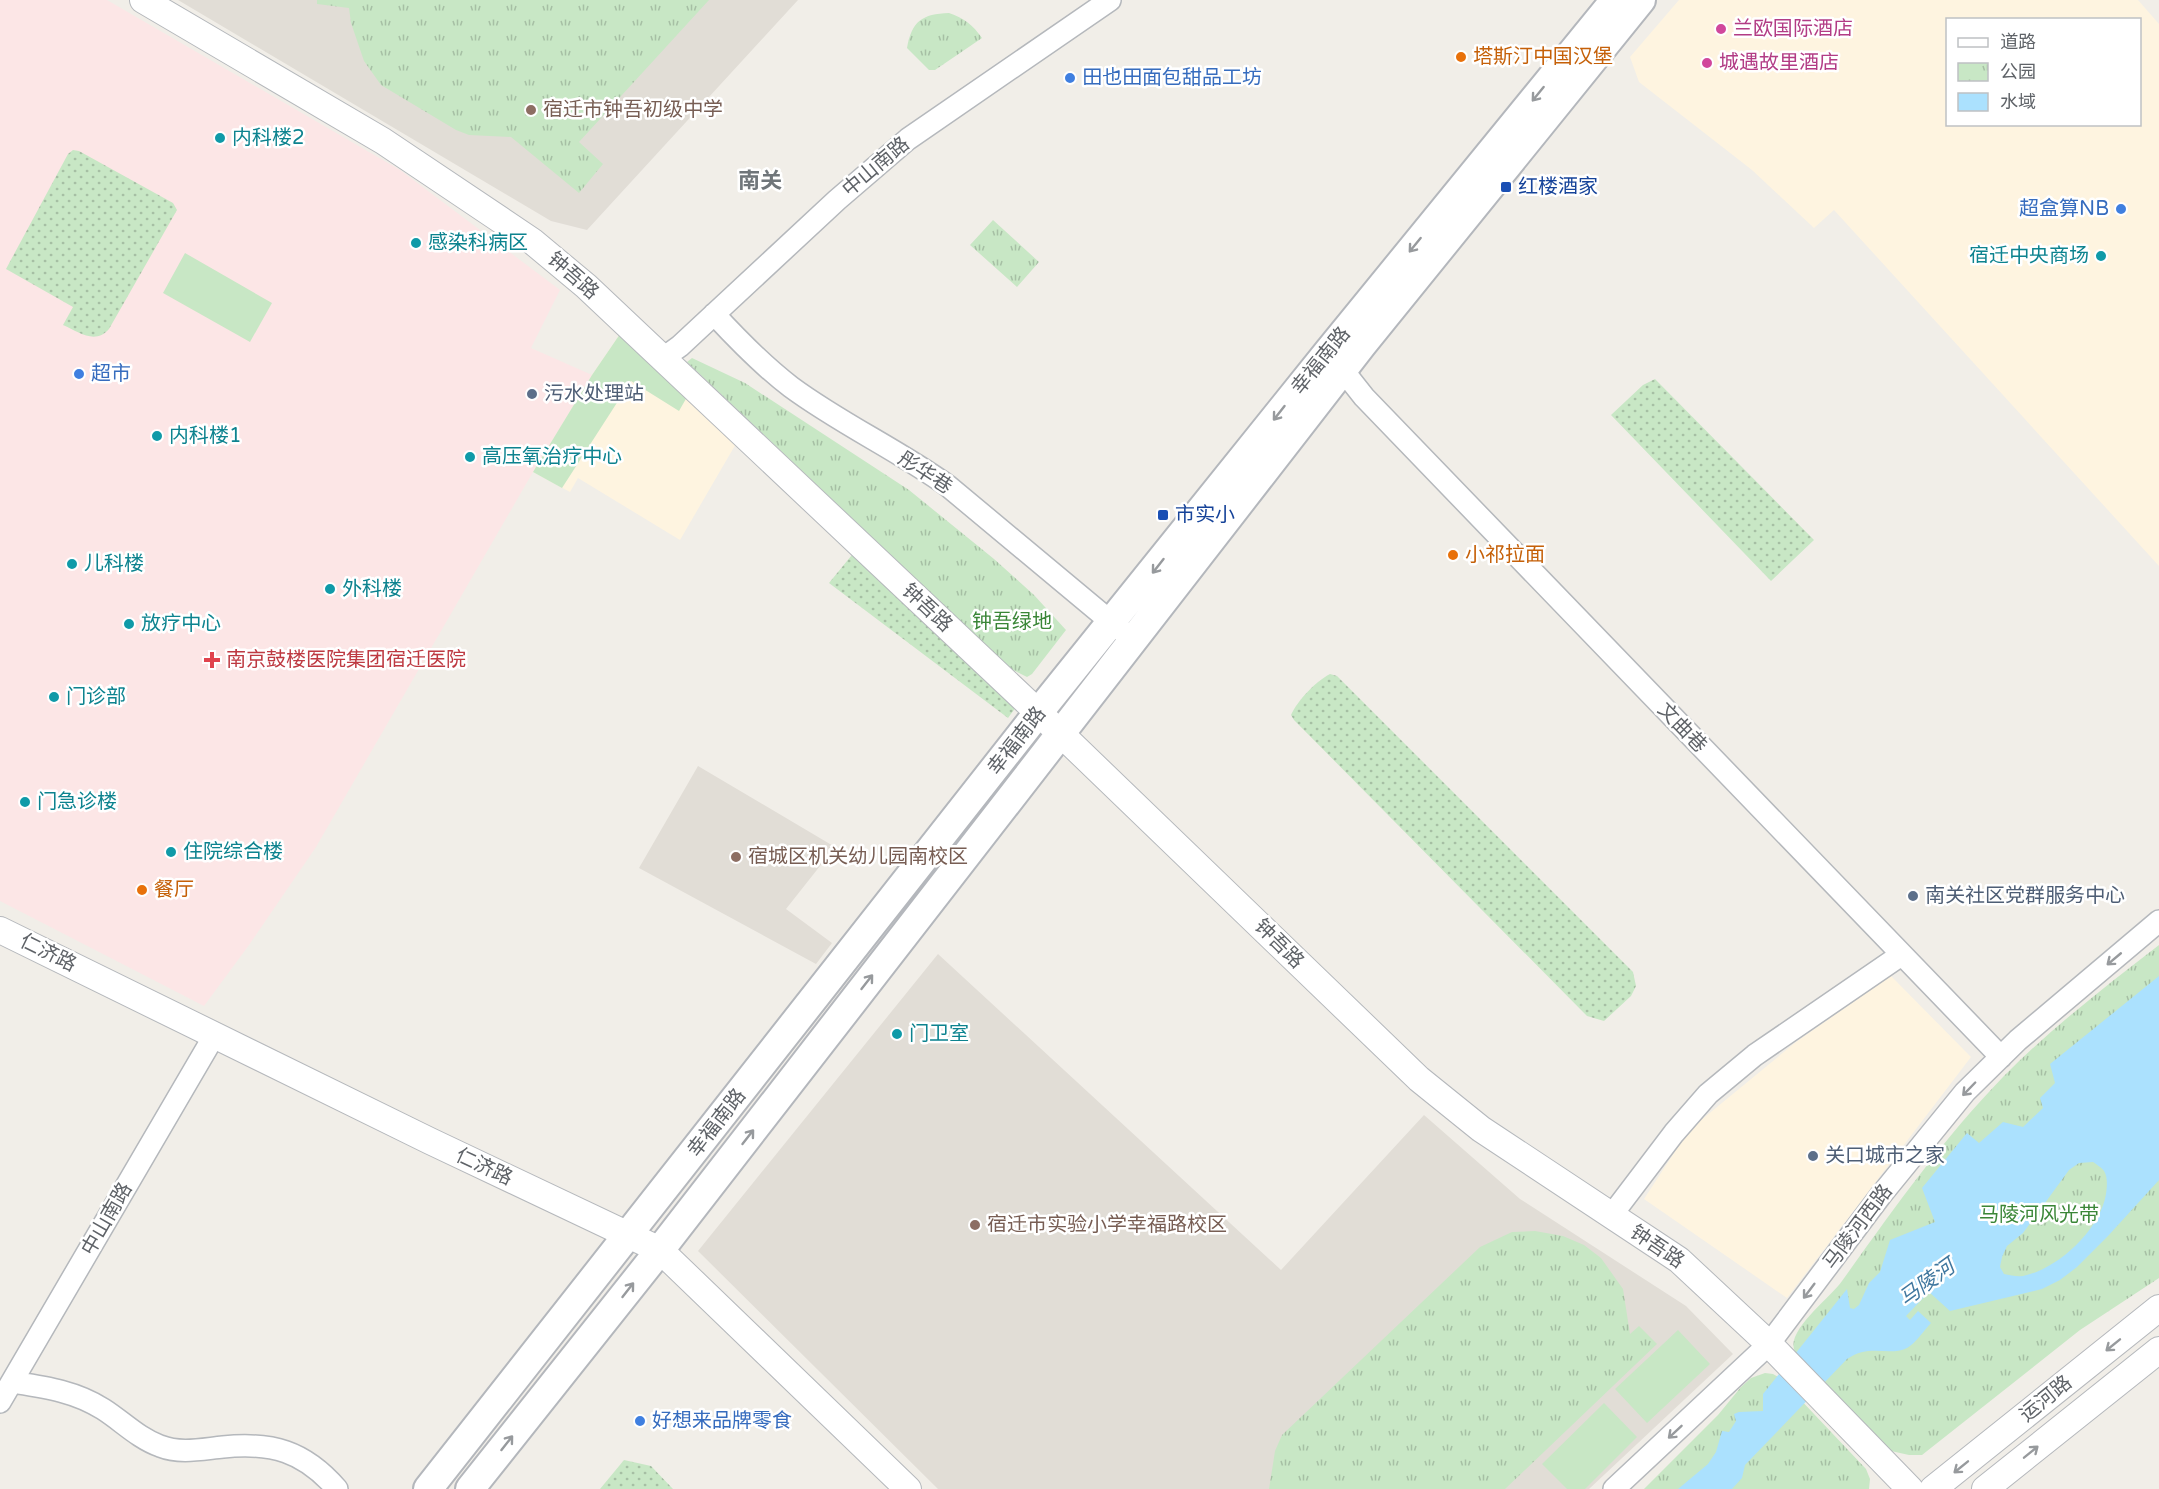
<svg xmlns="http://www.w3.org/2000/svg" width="2159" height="1489" font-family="'Varela Round','Noto Sans SC',sans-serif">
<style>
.commercial{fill:#fef4e0;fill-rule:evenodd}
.education{fill:#e1ddd6}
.medical{fill:#fce6e6}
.grass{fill:#c8e7c5}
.park{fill:url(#park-tufts)}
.garden{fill:url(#garden-dots)}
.water{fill:#abe1fe;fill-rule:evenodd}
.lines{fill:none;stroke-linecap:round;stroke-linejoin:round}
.minor-casing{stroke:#b5b8bc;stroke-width:24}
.tertiary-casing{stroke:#b5b8bc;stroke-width:28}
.secondary-casing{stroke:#b4b7bc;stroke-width:32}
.minor{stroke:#fff;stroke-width:21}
.tertiary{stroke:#fff;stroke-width:26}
.secondary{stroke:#fff;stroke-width:28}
.oneway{stroke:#979a9d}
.hotel-dot{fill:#d1479c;stroke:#fff;stroke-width:2}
.food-dot{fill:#e8710a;stroke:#fff;stroke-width:2}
.shop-dot{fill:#3f7fe0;stroke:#fff;stroke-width:2}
.education-dot{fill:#8d6e63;stroke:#fff;stroke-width:2}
.culture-dot{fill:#0f9aa8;stroke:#fff;stroke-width:2}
.transit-dot{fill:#1a4fb4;stroke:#fff;stroke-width:2}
.service-dot{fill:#5c6f8a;stroke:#fff;stroke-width:2}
.health-dot{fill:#e0444e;stroke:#fff;stroke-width:2}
.labels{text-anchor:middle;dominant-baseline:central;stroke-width:5;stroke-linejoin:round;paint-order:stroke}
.hotel-label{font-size:20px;fill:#b23c85;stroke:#fff;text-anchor:start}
.food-label{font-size:20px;fill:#c56008;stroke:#fff;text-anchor:start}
.shop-label{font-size:20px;fill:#366cbe;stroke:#fff;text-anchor:start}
.education-label{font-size:20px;fill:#785e54;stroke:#fff;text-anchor:start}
.culture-label{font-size:20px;fill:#0d838f;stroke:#fff;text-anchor:start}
.street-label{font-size:20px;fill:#5f6368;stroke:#fff}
.transit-label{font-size:20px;fill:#164399;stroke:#fff;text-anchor:start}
.service-label{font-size:20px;fill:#4e5e75;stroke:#fff;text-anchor:start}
.park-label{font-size:20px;fill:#3a8637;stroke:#fff}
.health-label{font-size:20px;fill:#be3a42;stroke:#fff;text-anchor:start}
.water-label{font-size:21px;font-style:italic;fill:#3f779f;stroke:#fff}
.quarter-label{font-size:22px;font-weight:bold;fill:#70767a;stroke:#fff}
</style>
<defs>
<pattern id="park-tufts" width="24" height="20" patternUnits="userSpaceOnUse" patternTransform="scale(1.5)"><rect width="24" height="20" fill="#c8e7c5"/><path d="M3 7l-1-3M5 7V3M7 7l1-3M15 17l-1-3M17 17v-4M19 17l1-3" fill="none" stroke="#a6bfa4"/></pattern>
<pattern id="garden-dots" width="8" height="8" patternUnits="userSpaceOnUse" patternTransform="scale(1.5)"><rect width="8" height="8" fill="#c8e7c5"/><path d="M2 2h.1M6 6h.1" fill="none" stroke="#a6bfa4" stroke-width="1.8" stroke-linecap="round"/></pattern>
</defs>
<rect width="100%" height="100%" fill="#f1eee8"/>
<path class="commercial" d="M1679,0H2138L2159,24V566L1834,210L1814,228L1752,170L1639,82L1630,57ZM1948,20H2140V124H1948Z
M620,334L737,442L680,540L578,478L570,492L533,472L592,375Z
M1891,976L1971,1057L1787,1298L1644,1199L1689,1130L1796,1042Z"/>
<path class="education" d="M178,0H798L587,230L551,221Z
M698,766L835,847L786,909L832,943L816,964L639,868Z
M938,954L1281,1270L1424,1115L1520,1199L1686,1306L1733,1354L1589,1489H938L698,1251Z"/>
<path class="medical" d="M0,0H107L400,170L560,290L531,348L592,375L533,472L316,847L249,945L204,1006L0,901Z"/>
<path class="grass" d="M185,253L272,303L250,342L163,293Z
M620,334L687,397L679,411L631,381L562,488L533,472L592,375Z
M1678,1330L1710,1364L1647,1423L1615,1389Z
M1604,1403L1637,1437L1585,1489H1567L1542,1464Z"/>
<path class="park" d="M317,0H709L579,142L603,164L579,193L511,137L469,135L456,130L381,85L364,61L351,23L349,8L317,4Z
M949,13C964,18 973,25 982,38L935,70H929L907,48C912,21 922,14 949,13Z
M993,220L1039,262L1017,287L970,245Z
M692,358L745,383L909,490L994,559L1034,595L1066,630L1032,674L1027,677L1011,669L687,362Z
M2159,945V1278L2080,1330L1922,1455H1909L1891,1451L1801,1361C1799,1358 1795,1353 1794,1349C1788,1329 1831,1297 1842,1281C1893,1210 1942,1140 2003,1077C2051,1028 2105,987 2159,945Z
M1535,1231L1563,1236L1584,1245L1601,1258L1623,1289L1630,1334L1639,1326L1657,1344L1505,1489H1269L1275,1451L1282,1435L1480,1247L1512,1232Z
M1765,1373L1773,1374L1780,1378L1866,1469L1870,1479L1869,1489H1644L1718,1415L1741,1387L1751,1378Z"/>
<path class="garden" d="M73,150L79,151L173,203L177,210L109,329C95,345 79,332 63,325L73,307L6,269L68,154Z
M1655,379L1814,540L1771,581L1611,415L1643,385Z
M856,550L1019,703L1008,718L829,583Z
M1330,674L1337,676L1633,972L1636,986L1631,996L1604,1021L1587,1016L1294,720L1291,715C1298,700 1315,682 1330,674Z
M624,1460L651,1466L673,1489H600Z"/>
<path class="water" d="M2159,976V1180L2108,1236L2077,1267L2060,1280L2042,1289L1950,1311L1929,1292L1906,1316L1910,1320L1918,1311L1931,1323C1924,1330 1916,1343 1907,1348C1888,1357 1871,1343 1847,1359L1745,1465L1742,1478L1732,1489H1678L1708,1464L1716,1452L1722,1431L1729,1432L1736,1421L1734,1414L1739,1412L1763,1411V1394L1847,1289L1850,1308L1854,1309L1859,1305L1869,1283L1880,1272L1890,1240L1935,1222L1922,1188L1967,1133L1979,1143L2003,1122L2023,1127L2043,1108L2040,1098L2055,1083L2050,1064ZM2093,1162C2096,1164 2102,1168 2104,1171C2108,1177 2107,1187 2106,1194C2100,1230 2058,1269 2023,1276C2017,1277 2010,1275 2004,1274L2000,1267L2002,1257L2007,1246L2023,1233L2069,1170L2079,1163Z"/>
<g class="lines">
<g class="minor-casing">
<path id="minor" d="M714,314C738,340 762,365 791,387C841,424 898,450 948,486L1122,631
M662,359L680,346L837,200L908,139L1110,0
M1334,359L1364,397L2001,1057
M1611,1216L1674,1133L1708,1094L1755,1055L1901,955
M12,1382C44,1387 75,1391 103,1409C122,1421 138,1438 160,1446C180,1454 202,1449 223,1447C272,1442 304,1451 337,1489
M0,1402L214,1036
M1614,1489L1769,1344L1881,1195L1965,1092L2018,1040L2159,921"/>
</g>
<g class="tertiary-casing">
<path id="tertiary" d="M143,0L383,141L532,241L586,286L1060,733L1419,1079L1481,1129L1679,1260L1769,1344L1910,1489
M0,930L430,1141L660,1250L908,1489
M1933,1489L2159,1308
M1985,1489L2159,1350"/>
</g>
<g class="secondary-casing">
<path id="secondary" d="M428,1489L1038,713L1328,352L1615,0
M470,1489L660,1250L1362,345L1641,0"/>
</g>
<use href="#minor" class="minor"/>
<use href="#tertiary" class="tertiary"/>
<use href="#secondary" class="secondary"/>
</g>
<defs><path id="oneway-shaft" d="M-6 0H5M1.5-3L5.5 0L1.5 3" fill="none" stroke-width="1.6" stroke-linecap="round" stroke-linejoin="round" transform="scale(1.5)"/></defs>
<g class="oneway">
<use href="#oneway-shaft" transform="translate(1538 94) rotate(129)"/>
<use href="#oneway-shaft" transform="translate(1415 245) rotate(129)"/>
<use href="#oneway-shaft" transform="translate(1279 413) rotate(128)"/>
<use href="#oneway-shaft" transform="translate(1158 566) rotate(128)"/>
<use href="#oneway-shaft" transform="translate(2114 959) rotate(140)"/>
<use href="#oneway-shaft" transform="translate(867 982) rotate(-52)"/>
<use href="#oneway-shaft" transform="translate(1969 1089) rotate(134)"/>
<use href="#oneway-shaft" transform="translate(748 1137) rotate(-52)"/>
<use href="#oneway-shaft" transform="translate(628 1290) rotate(-52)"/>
<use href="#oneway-shaft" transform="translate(1809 1291) rotate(127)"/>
<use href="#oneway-shaft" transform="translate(2113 1345) rotate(141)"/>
<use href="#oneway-shaft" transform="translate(1675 1432) rotate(137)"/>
<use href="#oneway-shaft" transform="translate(507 1443) rotate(-52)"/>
<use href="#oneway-shaft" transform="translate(2031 1452) rotate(-39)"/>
<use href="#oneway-shaft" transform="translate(1961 1467) rotate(141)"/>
</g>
<g class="hotel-dot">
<circle cx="1721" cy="29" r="6"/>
<circle cx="1707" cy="63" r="6"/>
</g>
<g class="food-dot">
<circle cx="1461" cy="57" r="6"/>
<circle cx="1453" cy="555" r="6"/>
<circle cx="142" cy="890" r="6"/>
</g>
<g class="shop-dot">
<circle cx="1070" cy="78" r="6"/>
<circle cx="2121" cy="209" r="6"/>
<circle cx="79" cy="374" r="6"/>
<circle cx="640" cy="1421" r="6"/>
</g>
<g class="education-dot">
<circle cx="531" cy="110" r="6"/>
<circle cx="736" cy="857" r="6"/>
<circle cx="975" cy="1225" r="6"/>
</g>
<g class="culture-dot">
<circle cx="220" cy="138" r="6"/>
<circle cx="416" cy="243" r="6"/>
<circle cx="2101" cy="256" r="6"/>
<circle cx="157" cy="436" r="6"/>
<circle cx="470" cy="457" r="6"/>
<circle cx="72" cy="564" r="6"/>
<circle cx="330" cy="589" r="6"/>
<circle cx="129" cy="624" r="6"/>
<circle cx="54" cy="697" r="6"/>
<circle cx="25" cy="802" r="6"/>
<circle cx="171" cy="852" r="6"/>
<circle cx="897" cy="1034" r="6"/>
</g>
<g class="transit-dot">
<rect x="1500" y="181" width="12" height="12" rx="3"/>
<rect x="1157" y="509" width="12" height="12" rx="3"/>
</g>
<g class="service-dot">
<circle cx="532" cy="394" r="6"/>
<circle cx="1913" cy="896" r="6"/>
<circle cx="1813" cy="1156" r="6"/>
</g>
<path class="health-dot" d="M209 651h6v6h6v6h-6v6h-6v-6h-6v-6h6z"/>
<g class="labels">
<g class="hotel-label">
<text x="1733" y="29">兰欧国际酒店</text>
<text x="1719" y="63">城遇故里酒店</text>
</g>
<g class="food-label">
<text x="1473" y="57">塔斯汀中国汉堡</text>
<text x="1465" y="555">小祁拉面</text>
<text x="154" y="890">餐厅</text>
</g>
<g class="shop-label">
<text x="1082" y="78">田也田面包甜品工坊</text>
<text x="2109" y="209" text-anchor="end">超盒算NB</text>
<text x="91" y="374">超市</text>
<text x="652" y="1421">好想来品牌零食</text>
</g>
<g class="education-label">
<text x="543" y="110">宿迁市钟吾初级中学</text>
<text x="748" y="857">宿城区机关幼儿园南校区</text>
<text x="987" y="1225">宿迁市实验小学幸福路校区</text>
</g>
<g class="culture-label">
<text x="232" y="138">内科楼2</text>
<text x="428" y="243">感染科病区</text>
<text x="2089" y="256" text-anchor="end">宿迁中央商场</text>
<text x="169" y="436">内科楼1</text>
<text x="482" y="457">高压氧治疗中心</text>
<text x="84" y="564">儿科楼</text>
<text x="342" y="589">外科楼</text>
<text x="141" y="624">放疗中心</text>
<text x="66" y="697">门诊部</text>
<text x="37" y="802">门急诊楼</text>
<text x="183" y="852">住院综合楼</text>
<text x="909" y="1034">门卫室</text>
</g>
<g class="street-label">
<text transform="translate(876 167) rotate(-40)">中山南路</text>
<text transform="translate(573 276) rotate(41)">钟吾路</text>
<text transform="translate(1321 361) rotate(-51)">幸福南路</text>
<text transform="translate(925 473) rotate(33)">彤华巷</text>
<text transform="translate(927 608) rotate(43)">钟吾路</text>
<text transform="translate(1682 728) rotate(46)">文曲巷</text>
<text transform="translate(1017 741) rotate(-52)">幸福南路</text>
<text transform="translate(1279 944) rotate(45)">钟吾路</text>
<text transform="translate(48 953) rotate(26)">仁济路</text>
<text transform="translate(717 1123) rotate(-52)">幸福南路</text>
<text transform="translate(484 1167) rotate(25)">仁济路</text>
<text transform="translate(107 1219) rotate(-60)">中山南路</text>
<text transform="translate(1858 1227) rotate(-53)">马陵河西路</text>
<text transform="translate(1657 1247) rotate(34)">钟吾路</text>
<text transform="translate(2046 1399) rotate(-39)">运河路</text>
</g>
<g class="transit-label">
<text x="1518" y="187">红楼酒家</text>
<text x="1175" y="515">市实小</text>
</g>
<g class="service-label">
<text x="544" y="394">污水处理站</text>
<text x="1925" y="896">南关社区党群服务中心</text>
<text x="1825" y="1156">关口城市之家</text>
</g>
<g class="park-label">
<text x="1012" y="622">钟吾绿地</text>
<text x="2039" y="1215">马陵河风光带</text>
</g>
<g class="health-label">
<text x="226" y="660">南京鼓楼医院集团宿迁医院</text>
</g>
<g class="water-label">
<text transform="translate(1927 1283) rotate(-36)">马陵河</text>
</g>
<g class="quarter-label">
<text x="760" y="181">南关</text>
</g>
</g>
<rect x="1946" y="18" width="195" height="108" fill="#ffffff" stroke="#bfc1c3" stroke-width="1.5"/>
<rect x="1958" y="38" width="30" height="9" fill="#ffffff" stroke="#bfc1c3" stroke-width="1.5"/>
<text x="2000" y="48" font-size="18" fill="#5f6368">道路</text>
<rect x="1958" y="63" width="30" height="18" fill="url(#park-tufts)" stroke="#bfc1c3" stroke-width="1.5"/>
<text x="2000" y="78" font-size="18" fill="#5f6368">公园</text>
<rect x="1958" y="93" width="30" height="18" fill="#abe1fe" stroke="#bfc1c3" stroke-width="1.5"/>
<text x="2000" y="108" font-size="18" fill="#5f6368">水域</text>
</svg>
